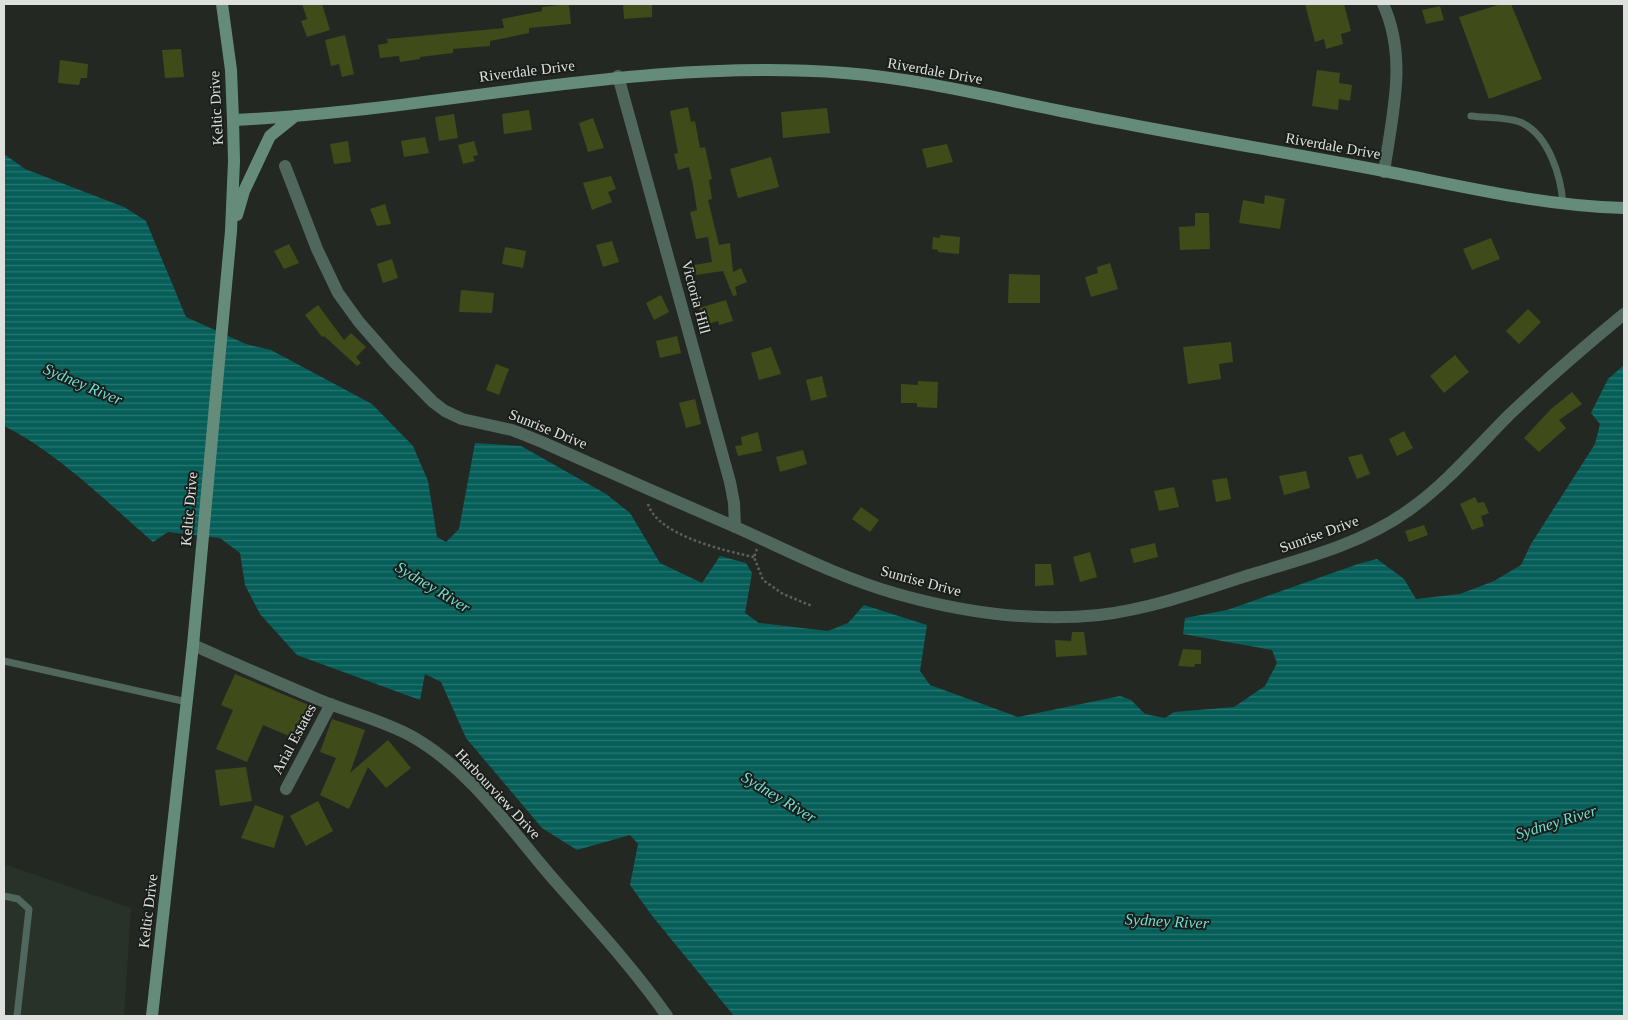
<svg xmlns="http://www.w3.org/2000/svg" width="1628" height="1020" font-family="Georgia,serif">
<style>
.built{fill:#293229}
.water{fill:url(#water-rules)}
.building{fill:#3f4b19}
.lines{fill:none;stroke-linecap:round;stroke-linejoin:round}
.path{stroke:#5d615c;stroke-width:2.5;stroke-dasharray:2.5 2.5;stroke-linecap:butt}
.service{stroke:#50675d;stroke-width:7}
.minor{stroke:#50675d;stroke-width:12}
.secondary{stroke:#658c7b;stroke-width:12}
.labels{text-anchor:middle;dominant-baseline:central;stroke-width:4;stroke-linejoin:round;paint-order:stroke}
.street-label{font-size:15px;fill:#dde0dd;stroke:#1a1e1a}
.water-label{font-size:16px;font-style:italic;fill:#6dddd3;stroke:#1a1e1a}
</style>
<defs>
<pattern id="water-rules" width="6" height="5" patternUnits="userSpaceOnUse" patternTransform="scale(1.25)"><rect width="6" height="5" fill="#065e59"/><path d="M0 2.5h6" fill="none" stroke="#2a7570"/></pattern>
</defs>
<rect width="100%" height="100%" fill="#242823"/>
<path class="built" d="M4,864L131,908L124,1016H4Z"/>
<path class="water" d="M4,154L25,169L124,207L146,221L186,317L246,344L271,350L372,404L413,446L428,481L437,537L446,542L459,529L475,443L521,446L606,494L630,513L660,563L702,583L720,556L746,563L752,573L745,613L759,623L828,631L848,623L864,605L927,625L920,671L930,685L1018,717L1120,696L1131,700L1145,714L1165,718L1174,712L1234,707L1265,686L1277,663L1272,650L1183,634L1185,618L1227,610L1358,564L1377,559L1404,579L1416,599L1460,594L1494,581L1521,565L1531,544L1595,444L1600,424L1591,413L1608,379L1624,365V1016H734L653,917L630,885L638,844L630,835L577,850L542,828L466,738L441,682L425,674L420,700L297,655L260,614L245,585L240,553L220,538L168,532L153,542C108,503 57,452 4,426Z"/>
<path class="building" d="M302,4H322L330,30L307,37L301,21L307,19Z
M569,4L571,24L529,28V33L490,41V46L453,49V53L420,57V59L400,62L399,56L380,58L378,45L388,43L387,39L504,28L502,19L542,11V7Z
M623,4H652V17L624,19Z
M1305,4H1344L1351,31L1341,34L1343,44L1326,49L1324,39L1315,42Z
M1501,4H1511L1542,79L1489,99L1459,17Z
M1440,6L1444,20L1426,24L1422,10Z
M345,35L354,74L342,77L339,64L331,66L325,40Z
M181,49L184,77L165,78L162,50Z
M60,60L88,64L87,78H81L79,85L58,83Z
M1317,70L1340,73L1339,83L1352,85L1350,101L1339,99L1338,110L1312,106Z
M688,107L691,122L695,121L700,148L705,147L712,179L709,180L712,199L708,200L719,245L730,243L733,272L741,268L747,282L735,287L737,295L733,296L723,271L696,275L694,265L712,262L708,237L696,239L690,212L697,210L693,185L689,167L678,170L674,154L678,153L670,111Z
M827,108L830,133L783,138L781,112Z
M529,110L532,130L504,134L502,114Z
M454,114L458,138L439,141L435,117Z
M593,118L604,148L588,152L579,123Z
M425,137L429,153L404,157L401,141Z
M348,141L351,162L334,164L330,144Z
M474,141L478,155L473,156L475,161L463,164L458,145Z
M947,144L953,162L927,168L922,149Z
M771,157L779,187L738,198L730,169Z
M611,176L616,189L608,192L612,202L592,210L583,183Z
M1265,195L1285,199L1280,229L1239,223L1243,200L1264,204Z
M385,204L391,224L377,226L370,209Z
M1195,213H1209L1210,249L1180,250L1179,227L1195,226Z
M940,235L960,237L959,254L938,252V250L932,249L933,237L940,238Z
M1491,238L1500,259L1472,270L1463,249Z
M612,241L619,262L603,267L596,245Z
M289,244L299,263L284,269L274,251Z
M505,247L526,251L523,268L502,264Z
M392,259L398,278L383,283L377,264Z
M1110,263L1118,289L1091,297L1085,277L1098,273L1097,267Z
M1009,274L1040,275V303H1008Z
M461,290L494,293L492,313L459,312Z
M661,295L669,312L654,320L646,303Z
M726,300L733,321L719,325L718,321L705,325L699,308Z
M318,305L344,340L351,333L366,347L356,357L361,363L357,366L324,336L322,337L305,315Z
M1528,309L1541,322L1519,344L1506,331Z
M677,336L681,353L660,358L656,341Z
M1231,342L1233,362L1219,364L1221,379L1188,384L1183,347Z
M771,347L781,374L759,380L751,353Z
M1455,355L1469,372L1444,393L1430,376Z
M496,364L509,369L499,395L486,390Z
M822,376L827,397L811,401L806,380Z
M918,381L938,382L937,408L917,407V403H901V384L918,385Z
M1572,392L1582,404L1559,420L1566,428L1539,452L1524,438L1551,409Z
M695,399L701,424L686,428L679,403Z
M1404,431L1413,448L1397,456L1389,439Z
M758,432L762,451L738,456L735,446L742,445L741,437Z
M803,450L807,464L780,472L776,457Z
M1362,454L1370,474L1357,479L1348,457Z
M1306,471L1310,488L1284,495L1279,476Z
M1227,478L1231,499L1216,502L1212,480Z
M1174,487L1179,507L1159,511L1154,491Z
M1475,497L1478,503L1484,502L1489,513L1481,516L1484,526L1472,530L1460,504Z
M861,507L879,520L870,532L852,519Z
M1424,525L1428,535L1409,542L1405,531Z
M1155,543L1158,557L1134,563L1130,549Z
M1090,552L1097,577L1080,582L1073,557Z
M1035,564H1051L1054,585L1035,586Z
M1072,632H1084L1087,655L1056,657L1055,640L1071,641Z
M1183,649L1201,650V664H1195L1194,667L1178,666Z
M235,674L311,706L296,739L263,725L247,762L216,749L233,710L221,705Z
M332,719L365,730L350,773L388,740L411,768L386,788L368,767L349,809L320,795L336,758L320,752Z
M246,767L252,801L220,806L215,770Z
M318,801L333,831L306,846L290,816Z
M255,805L284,816L274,848L241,838Z"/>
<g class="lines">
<path class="path" d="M648,504C657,535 725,551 754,557
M757,549L754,557L763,580L783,594L812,606"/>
<path class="service" d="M1471,116C1486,118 1506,117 1520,122C1549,134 1561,177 1563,204
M4,661L187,702
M4,896L18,899L29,909L17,1016"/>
<path class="minor" d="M1383,4C1408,58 1392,115 1384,172
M618,76L730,482L734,503L735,527
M285,166L317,249L338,293L359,322L394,362L433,402L445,411L462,419L512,430L542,442C605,470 668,498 731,525C785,549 838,577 894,593C960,612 1031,622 1099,615C1149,609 1198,592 1246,576C1302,559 1360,545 1409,510C1447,483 1477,447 1510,414C1547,379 1585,346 1624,314
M193,645C234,663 274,681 315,698C347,712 383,720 413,737C469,769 508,826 549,874C589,920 632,966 667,1016
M286,789L331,704"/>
<path class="secondary" d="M233,120C439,111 636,57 845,73C924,79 1003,100 1081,115C1185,136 1290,153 1394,173C1470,188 1546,206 1624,208
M237,215L244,191L270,136L295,116
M152,1016L193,645L231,231L234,161L233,120L231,70L222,4"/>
</g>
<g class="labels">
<g class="street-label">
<text transform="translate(527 71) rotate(-7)">Riverdale Drive</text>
<text transform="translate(935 71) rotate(10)">Riverdale Drive</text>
<text transform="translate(216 108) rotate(-93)">Keltic Drive</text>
<text transform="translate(1333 146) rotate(10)">Riverdale Drive</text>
<text transform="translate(696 297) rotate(75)">Victoria Hill</text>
<text transform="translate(548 429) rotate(22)">Sunrise Drive</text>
<text transform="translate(189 509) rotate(-85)">Keltic Drive</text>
<text transform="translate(1319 534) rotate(-20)">Sunrise Drive</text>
<text transform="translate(921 581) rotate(15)">Sunrise Drive</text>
<text transform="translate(294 739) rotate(-62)">Arial Estates</text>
<text transform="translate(498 794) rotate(47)">Harbourview Drive</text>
<text transform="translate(148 911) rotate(-83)">Keltic Drive</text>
</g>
<g class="water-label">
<text transform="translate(83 384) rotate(23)">Sydney River</text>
<text transform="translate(433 587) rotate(31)">Sydney River</text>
<text transform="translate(779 797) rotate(31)">Sydney River</text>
<text transform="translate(1556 822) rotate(-17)">Sydney River</text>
<text transform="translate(1167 921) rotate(3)">Sydney River</text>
</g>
</g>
<rect width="1628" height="1020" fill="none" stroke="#dde0dd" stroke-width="10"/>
</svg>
